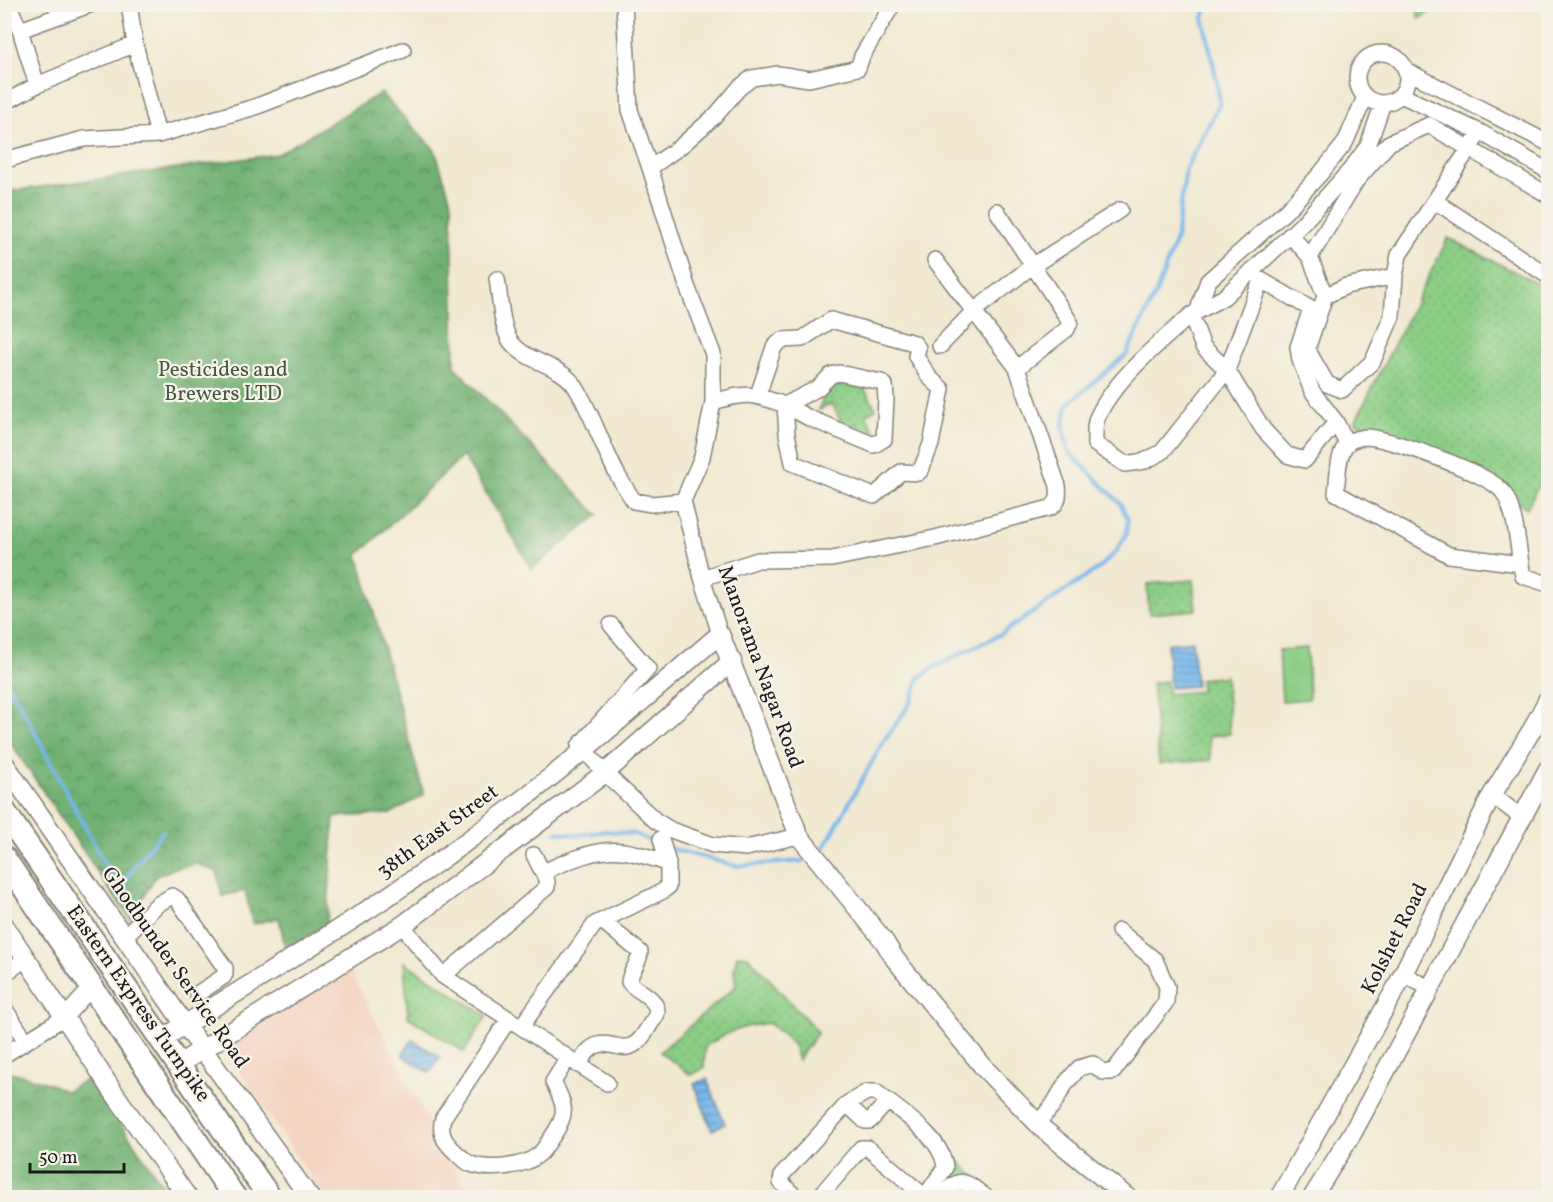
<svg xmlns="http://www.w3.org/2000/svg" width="1553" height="1202" font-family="Vollkorn,serif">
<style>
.built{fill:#f4d3c1}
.grass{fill:url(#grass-tufts);stroke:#547551;stroke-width:1.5}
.forest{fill:url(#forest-crowns);stroke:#466648;stroke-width:1.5}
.park{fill:url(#park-dots);stroke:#547551;stroke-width:1.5}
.garden{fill:#8cce86;stroke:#547551;stroke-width:1.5}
.water{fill:url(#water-rules);stroke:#4a6a84;stroke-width:1.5}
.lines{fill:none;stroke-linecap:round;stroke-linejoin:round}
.stream{stroke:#78b7eb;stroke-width:4}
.minor-casing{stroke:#868277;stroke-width:18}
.tertiary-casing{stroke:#868277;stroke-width:21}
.primary-casing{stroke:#868277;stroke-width:26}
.minor{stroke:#fff;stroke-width:15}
.tertiary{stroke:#fff;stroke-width:18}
.primary{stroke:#fff;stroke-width:22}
.labels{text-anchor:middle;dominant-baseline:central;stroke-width:4.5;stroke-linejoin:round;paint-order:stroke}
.park-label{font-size:21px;fill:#435a41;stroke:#f7f3e8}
.street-label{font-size:21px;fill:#1c1c1c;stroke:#f7f3e8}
</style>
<defs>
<pattern id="grass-tufts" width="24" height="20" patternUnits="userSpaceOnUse" patternTransform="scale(1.5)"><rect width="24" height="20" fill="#8cce86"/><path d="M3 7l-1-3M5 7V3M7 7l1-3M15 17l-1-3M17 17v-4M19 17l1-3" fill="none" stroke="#78b073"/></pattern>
<pattern id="forest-crowns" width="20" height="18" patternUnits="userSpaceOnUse" patternTransform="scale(1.5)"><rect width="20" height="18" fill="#71b173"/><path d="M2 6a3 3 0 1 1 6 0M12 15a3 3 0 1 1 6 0" fill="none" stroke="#5c8f5e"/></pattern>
<pattern id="park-dots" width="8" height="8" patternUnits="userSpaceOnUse" patternTransform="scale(1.5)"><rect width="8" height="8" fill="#8cce86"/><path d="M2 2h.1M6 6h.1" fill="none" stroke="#78b073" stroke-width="1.8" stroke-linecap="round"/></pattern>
<pattern id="water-rules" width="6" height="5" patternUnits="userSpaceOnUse" patternTransform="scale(1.5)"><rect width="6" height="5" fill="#78b7eb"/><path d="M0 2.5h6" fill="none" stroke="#6294be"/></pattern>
</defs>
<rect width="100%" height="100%" fill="#f7f3e8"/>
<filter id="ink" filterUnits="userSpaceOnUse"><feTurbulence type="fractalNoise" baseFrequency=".0167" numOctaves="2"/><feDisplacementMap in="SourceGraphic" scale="12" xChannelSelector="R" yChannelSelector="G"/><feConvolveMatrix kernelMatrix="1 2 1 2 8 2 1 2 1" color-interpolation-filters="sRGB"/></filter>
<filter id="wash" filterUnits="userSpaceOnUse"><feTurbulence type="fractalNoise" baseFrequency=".008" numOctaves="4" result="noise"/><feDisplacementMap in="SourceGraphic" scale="24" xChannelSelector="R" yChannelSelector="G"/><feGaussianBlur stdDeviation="1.35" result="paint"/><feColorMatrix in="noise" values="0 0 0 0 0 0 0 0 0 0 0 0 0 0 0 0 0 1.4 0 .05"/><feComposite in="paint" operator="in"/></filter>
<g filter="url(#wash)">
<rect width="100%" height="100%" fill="#f1e9d2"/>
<path class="built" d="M350,971L424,1112L471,1197H324L223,1047Z"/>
<path class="grass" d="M958,1160L994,1197H972L946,1180Z"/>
<path class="forest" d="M381,93L435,150L452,204L455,367L598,515L532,569L463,456L358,555L424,795L390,814L334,817L327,923L286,951L279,918L253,924L245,891L222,896L217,872L197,864L175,868L155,877L130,920L5,735V192L278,154Z
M4,1070L48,1083L66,1091L89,1078L169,1194L167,1197H5Z"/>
<path class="park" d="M1416,4H1441V5L1419,19Z
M1448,238L1548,289V466L1527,508L1355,422Z
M848,380C866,385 867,393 876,409L866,414L875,432L865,437L857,423L845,429L832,404L819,410L824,394Z
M1193,580L1196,610L1149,614L1147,584Z
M1226,676L1230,734L1209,736L1211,760L1159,764L1152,683L1166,681L1168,694L1201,691L1200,679Z
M737,955L748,956L818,1032L798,1060L793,1044L769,1023C740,1027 730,1030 705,1047L704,1068L691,1075L660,1052L736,986L734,970Z
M404,962L487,1016L464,1052L408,1017Z"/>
<path class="garden" d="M1307,648L1309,699L1282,701L1279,650Z"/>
<path class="water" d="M1192,641L1196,686L1170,688L1167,644Z
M412,1040L440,1057L430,1073L402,1055Z
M707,1079L725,1124L712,1130L694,1084Z"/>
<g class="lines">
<path class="stream" d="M4,680L23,710L119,891L135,865L163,831
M557,832L579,835L606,831L635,834L658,845
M668,848L736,866L803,861
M824,848L882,744L911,702L919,678L934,667L1001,634L1099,568L1116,552L1126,535L1128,519L1120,503L1069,452L1063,429L1067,405L1126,355L1156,293L1176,239L1186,168L1220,103L1216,77L1203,18L1207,4"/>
</g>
</g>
<g filter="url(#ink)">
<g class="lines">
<g class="minor-casing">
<path id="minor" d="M8,4L20,30L37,85
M129,4L135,44L158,135
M624,4L630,110L650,168L687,286L713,354V402L702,457L683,501L702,578L720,634
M20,30L92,4
M1357 78a25 25 0 1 1 50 0a25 25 0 1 1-50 0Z
M1407,71L1548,143
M1401,95L1480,132L1548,171
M4,103L37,85L135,44
M4,162L12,158L84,139L158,135L255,107L403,50
M650,168L681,146L716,115L739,88L752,78L778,74L809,79L858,68L862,56L893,4
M1435,201L1548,276
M1290,235L1310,257L1325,296
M1310,257L1356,181L1389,143L1429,125L1548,195
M935,260L1017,368
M1395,276L1392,316L1373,361L1342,390L1327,384L1307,349L1325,296L1346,286L1395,276L1399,255L1480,132
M497,279C500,296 501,328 511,342C527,363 560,364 575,386C592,413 602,445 617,474C622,483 628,492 634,501L652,504L683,501
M1198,310L1208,281L1287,210L1321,173L1345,143L1365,97
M1191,315C1161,341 1114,380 1098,416C1094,423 1095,435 1095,444L1125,464L1145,461L1162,452L1227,370L1261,280L1311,309L1298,347L1300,360L1312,391L1336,422L1347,444
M940,346L974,311L1032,266L1120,210
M758,395L774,347L782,340L802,339L831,320L914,343L918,348L916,356L929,377L942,389L931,444L921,470L918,473L901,472L874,496L793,463L787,434L785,405
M713,402C746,392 752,393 785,405L818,388L831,375L839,373L881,382L885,385L886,399L884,439L874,445L809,418L785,405
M1336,422L1305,460L1287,455L1263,429L1227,370L1203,347L1191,315L1224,297L1302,224L1351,169L1368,146L1383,103
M1521,564L1449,555L1336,493C1338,479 1337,454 1347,444C1351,439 1362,437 1368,437C1392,439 1491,474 1503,492C1517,513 1518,551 1523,576L1548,584
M702,578L758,560L832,559L935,538L1050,508C1059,503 1059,495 1058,486L1017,368L1067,329L1070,322L997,211
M579,746L648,669L611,625
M585,751L605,773L656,821L671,830L713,845L746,848L799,836
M1492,795L1521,817
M543,872C568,861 595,848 623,851C638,853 654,859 668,863
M403,925L412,938L443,976L607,1083
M124,937L158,904L172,896L177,899L225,968V974L223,977L197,994
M4,974L27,958
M1403,974L1431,989
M443,976L547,887V881L534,855
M4,1008L26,1041
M509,1019L443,1118C438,1136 447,1145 460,1156C464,1159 467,1163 471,1164C489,1171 524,1167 538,1155C544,1151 548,1142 552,1137C568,1114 566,1106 553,1082L568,1058
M521,1027L595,924L663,891L668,887V863L661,839
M4,1055L65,1017L91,988
M578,1065C584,1057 588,1048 598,1045C604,1043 610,1045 616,1046C635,1052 643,1037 651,1023C655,1018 659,1013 656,1007C651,994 637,992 629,982C630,971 640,963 640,952L602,921
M847,1104L865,1121H870L888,1101
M1038,1123L1053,1105L1066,1083L1079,1068L1093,1064L1103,1072H1113L1166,1002L1167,987L1155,960L1119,931
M796,1198L781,1182L782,1175L848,1103L867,1092H876C899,1111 943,1137 945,1168L924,1198
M818,1198L861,1148H868L925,1197
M940,1198C960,1174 965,1181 987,1198"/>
</g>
<g class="tertiary-casing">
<path id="tertiary" d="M4,763L185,1025L310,1198
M4,925L112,1090L188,1198
M162,1039C261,977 361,918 456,849C549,783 634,708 720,634L799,836L884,941L895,959L986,1070L1044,1130L1128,1198
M179,1064L403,925L605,773L732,661
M1279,1198L1396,988L1492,795L1533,728L1548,699
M1312,1198L1353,1132L1548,769"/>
</g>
<g class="primary-casing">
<path id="primary" d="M4,811L270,1198
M4,858L235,1198"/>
</g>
<use href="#minor" class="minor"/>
<use href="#tertiary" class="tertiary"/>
<use href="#primary" class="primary"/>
</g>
</g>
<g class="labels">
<g class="park-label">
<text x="223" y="370">Pesticides and<tspan x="223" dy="24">Brewers LTD</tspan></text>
</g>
<g class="street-label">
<text transform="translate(760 667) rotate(70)">Manorama Nagar Road</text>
<text transform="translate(438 832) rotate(-36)">38th East Street</text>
<text transform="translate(1395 939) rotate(-63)">Kolshet Road</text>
<text transform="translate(175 968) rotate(55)">Ghodbunder Service Road</text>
<text transform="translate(138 1004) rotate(55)">Eastern Express Turnpike</text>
</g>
</g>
<rect width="1553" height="1202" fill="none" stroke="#f7f3e8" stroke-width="24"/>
<path d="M30 1163v9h94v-9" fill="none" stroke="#1c1c1c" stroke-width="3"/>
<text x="39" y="1163" font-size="18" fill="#1c1c1c" stroke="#f7f3e8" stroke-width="4.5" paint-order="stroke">50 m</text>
</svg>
